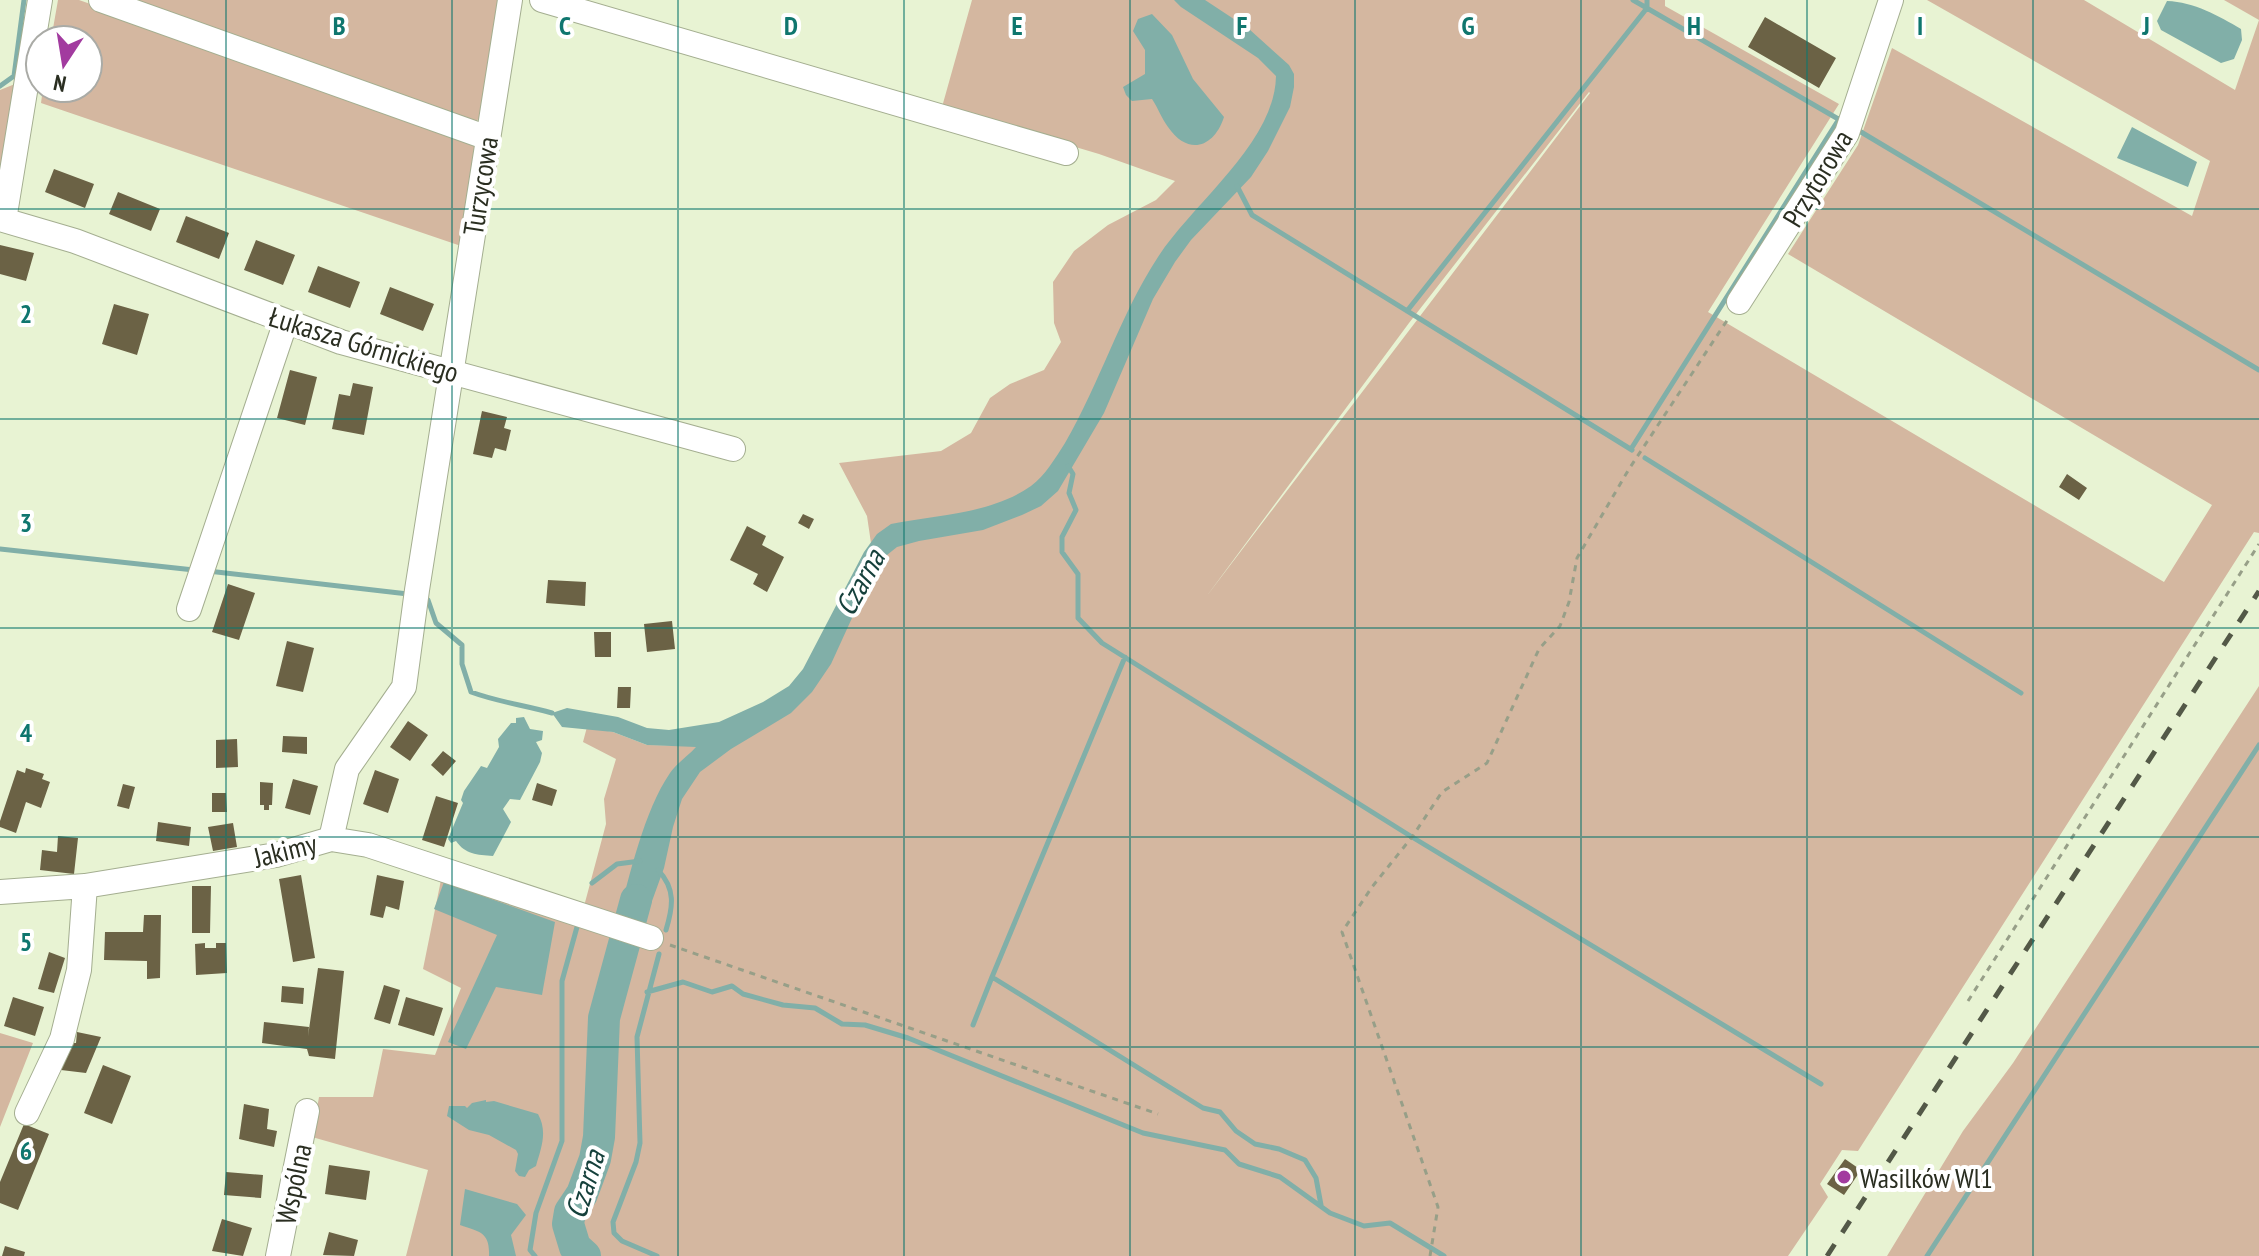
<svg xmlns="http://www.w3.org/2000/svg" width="2259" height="1256" font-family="'PT Sans Narrow',sans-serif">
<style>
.green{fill:#d4b7a0;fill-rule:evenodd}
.water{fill:#81afa8}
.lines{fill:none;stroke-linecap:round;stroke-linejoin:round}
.stream{stroke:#81afa8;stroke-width:5}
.river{stroke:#81afa8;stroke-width:32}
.building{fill:#6b6245}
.minor-casing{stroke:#a4ae90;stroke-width:26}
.path{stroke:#979f88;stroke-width:3;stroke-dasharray:6 6;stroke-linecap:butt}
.minor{stroke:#fff;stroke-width:24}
.rail{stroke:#535847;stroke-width:5;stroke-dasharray:14 14;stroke-linecap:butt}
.grid{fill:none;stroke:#0f766e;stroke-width:2;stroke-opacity:0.55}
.poi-dot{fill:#a23b9f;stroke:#fff;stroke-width:3}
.labels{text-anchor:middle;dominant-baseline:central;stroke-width:8;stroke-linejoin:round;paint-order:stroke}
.street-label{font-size:28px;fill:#2a2e21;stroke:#fff}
.poi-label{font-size:28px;fill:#2a2e21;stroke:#fff;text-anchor:start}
.water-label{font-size:30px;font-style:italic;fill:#15403b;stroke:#fff}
.grid-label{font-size:26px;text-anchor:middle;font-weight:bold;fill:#0f766e;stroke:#fff;stroke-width:8;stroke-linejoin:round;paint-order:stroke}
</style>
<rect width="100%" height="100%" fill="#e8f3d3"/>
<path class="green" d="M58,0H79L468,137L476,145L461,246L41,103L43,88H88V40H51Z
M123,0H500L481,116L473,125Z
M972,0H1665V6L1839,104L1708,312L2164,582L2212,505L1788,254L1858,145L1892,48L2192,216L2210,161L1927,0H2084L2235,90L2259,20L2224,0H2259V533L2254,532L1858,1151L1842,1150L1820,1184L1828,1197L1788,1256H406L428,1170L312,1137L319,1097H373L383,1049L435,1055L461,988L423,969L444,865L583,910L606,824L604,799L616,759L583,742L587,727L613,732L647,745L697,746L807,684L872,550L867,516L839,463L941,451L971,433L990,398L1010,384L1044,370L1061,342L1054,323L1053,282L1074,251L1108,225L1156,200L1175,181L1099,154L942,107ZM1589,92L1590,93L1206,597L1409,323Z
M20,82L0,192V90Z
M2259,686V1256H1887L1963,1131L2013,1063Z
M0,1033L33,1043L0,1127Z"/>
<path class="water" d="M1174,0H1205L1249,29L1289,65L1294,74V87L1290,107L1268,151L1251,177L1191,240L1175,262L1153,299L1104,413L1058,491L1041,506L1022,515L983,530L919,541L897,547L887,555L852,618L831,664L812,692L791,713L731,749L700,772L682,799L673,827L664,868L643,926L618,919C630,874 644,811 670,773C677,763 688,756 696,747L647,745L613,732L562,727L552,713L567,708L618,717L647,728L669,730L719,722L763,702L789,686L803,669L864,552L877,534L891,524C936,515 992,514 1031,486C1045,476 1056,457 1065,443C1100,383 1120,315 1158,257C1193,203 1275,143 1276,76L1258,58L1181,7Z
M2167,1C2194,2 2219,16 2241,29L2242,40L2234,59L2221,63L2161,30L2157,21Z
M1152,14L1172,35L1193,79L1224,117C1214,148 1188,156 1168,127C1162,119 1158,108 1152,99L1132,101L1126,95L1123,87L1145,74V50L1133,31L1138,19Z
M2132,127L2197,162L2188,187L2117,158Z
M524,717L530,729L543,731L542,740L536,742L542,753L540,762L520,800L510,799L503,809L511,822L493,856C477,855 465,854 456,841L451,843L448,839L463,803L461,800L464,791L481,766L487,768L499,747L498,739L511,723H516V718Z
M444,882L555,922L542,995L496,987L466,1049L448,1042L497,935L434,909Z
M486,1100V1102L494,1101L538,1114C548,1132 541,1148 536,1166L529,1170L525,1177L519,1176L515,1171L518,1154L516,1150L489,1135L469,1130L447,1116L449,1106H465L467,1108L472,1103Z
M465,1189L517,1204L526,1215L511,1235L516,1256H489C490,1232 480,1232 460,1225Z"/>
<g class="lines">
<path class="stream" d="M1633,0L1840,120
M0,86L14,76L24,0
M1856,129L2259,370
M1237,186L1252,215L1632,450
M1407,311L1647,8V0
M1631,449L1839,119
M1645,458L2021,693
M1068,466L1073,474L1069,493L1076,510L1062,537V552L1078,574V618L1102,643L1412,837L1821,1084
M0,549L194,570
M208,571L408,594
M424,598L428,600L436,623L462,645V664L471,692C498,702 524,705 552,713
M1125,657L992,977L1203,1108L1220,1112L1236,1131L1255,1144L1279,1149L1305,1160L1316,1178L1321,1205
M658,870C676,889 673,907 666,930
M592,883L617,864L640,861
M647,992L683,982L712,992L732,986L743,994L783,1005L815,1008L842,1024L865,1025L908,1038L1143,1133L1225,1150L1239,1164L1280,1177L1330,1213L1364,1226L1390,1223L1444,1256
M973,1025L992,977
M535,1256L530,1250L536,1213L562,1141V981L577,927
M657,1256L622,1241L614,1233L613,1222L636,1162L640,1143L637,1037L659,954
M1927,1256L2259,745"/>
<path class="river" d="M585,1256L575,1247L568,1224L570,1212L582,1194L595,1159L599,1137L604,1018L636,900"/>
</g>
<path class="building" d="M1765,17L1836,58L1819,88L1748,47Z
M54,169L94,184L85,208L45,192Z
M118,192L160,209L151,231L109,214Z
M186,216L229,233L219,259L176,242Z
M256,240L295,255L283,285L244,270Z
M0,245L34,253L26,281L0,274Z
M318,266L360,282L350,308L308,292Z
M390,287L434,304L423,331L380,314Z
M114,304L149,314L137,355L102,344Z
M290,370L317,377L305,425L277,418Z
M353,383L373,387L364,435L332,429L339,394L350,396Z
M482,411L507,417L504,428L511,430L506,451L495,448L492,458L473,454Z
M2067,474L2087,488L2079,500L2059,487Z
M803,514L814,519L809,529L798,523Z
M747,526L766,536L762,545L784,557L767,592L753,584L758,574L730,560Z
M548,580L586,582L585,606L546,603Z
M228,584L255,593L239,640L212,632Z
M672,621L675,649L647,652L644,624Z
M594,632H611V657H595Z
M287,641L314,648L303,692L276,686Z
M618,687H631L630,708H617Z
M408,721L428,735L410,761L390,747Z
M283,736L307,737V754L282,752Z
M237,739L238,767L216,768V740Z
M443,751L456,761L443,776L431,765Z
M26,768L44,774L42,779L50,782L41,808L26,802L16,833L0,827V821L17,770L25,773Z
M375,770L399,779L388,813L363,804Z
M293,779L318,786L310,815L285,808Z
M260,782L273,783L272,805H269V810H264V805H260Z
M537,783L557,790L552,806L532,800Z
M123,784L135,787L129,809L117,806Z
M212,793H226L227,812H212Z
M436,796L458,803L444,847L422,840Z
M158,822L191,827L189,846L156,841Z
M233,823L237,847L213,851L208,827Z
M58,836L78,838L74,874L40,870L42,850L57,852Z
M301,875L315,958L293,962L279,879Z
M377,875L404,881L399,910L386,906L383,918L370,915Z
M192,886H211L210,933H192Z
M144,915H161L160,978L147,979V961L104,960L105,932H143Z
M205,943V948H216V943H226L227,973L196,975L195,944Z
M49,952L65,958L54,993L38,989Z
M318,968L344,971L335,1059L309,1056L307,1049L262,1043L264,1022L309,1027L308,1036Z
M384,985L400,990L390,1024L374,1019Z
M282,986L304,988L303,1004L281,1002Z
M13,997L44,1007L35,1036L4,1026Z
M406,997L443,1008L434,1036L398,1025Z
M77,1032L101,1037L86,1073L61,1070L64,1043H76Z
M103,1065L131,1076L112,1124L84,1113Z
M244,1104L269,1109L267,1129L277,1131L274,1147L239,1139Z
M24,1124L49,1134L18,1210L0,1203V1182Z
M1845,1159L1861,1170L1844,1195L1827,1184Z
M329,1165L370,1171L366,1200L325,1194Z
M226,1172L263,1175L261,1198L224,1195Z
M222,1219L252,1228L243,1256L212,1251Z
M329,1232L358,1240L354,1256L323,1255Z
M5,1246L25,1252L24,1256H2Z"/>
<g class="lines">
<g class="minor-casing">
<path id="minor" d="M101,0L488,138
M542,0L1066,153
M0,219L75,241L341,342L733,449
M4,220L40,0
M1739,302L1847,133L1891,0
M189,609L286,321
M331,839L347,769L404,687L417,590L510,0
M0,892L85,886L276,855L331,839L368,845L651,938
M27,1113L62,1039L79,970L85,886
M278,1256L307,1111"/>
</g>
<path class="path" d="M670,945L1158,1114
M1968,1001L2259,544
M1430,1256L1438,1207L1342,932L1372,887L1412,837L1442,792L1487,763L1539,649L1560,626L1569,602L1577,558L1629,469L1728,319"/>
<use href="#minor" class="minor"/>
<path class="rail" d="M1827,1256L2259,591"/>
</g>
<path class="grid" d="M226,0V1256M452,0V1256M678,0V1256M904,0V1256M1130,0V1256M1355,0V1256M1581,0V1256M1807,0V1256M2033,0V1256M0,209H2259M0,419H2259M0,628H2259M0,837H2259M0,1047H2259"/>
<circle class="poi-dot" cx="1844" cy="1177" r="8"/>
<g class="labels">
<g class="street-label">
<text transform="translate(1817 178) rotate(-59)">Przytorowa</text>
<text transform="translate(480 186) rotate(-81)">Turzycowa</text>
<text transform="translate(364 344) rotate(17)">Łukasza Górnickiego</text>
<text transform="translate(285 850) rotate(-14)">Jakimy</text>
<text transform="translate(293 1184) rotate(-78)">Wspólna</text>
</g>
<g class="poi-label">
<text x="1860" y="1177">Wasilków Wl1</text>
</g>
<g class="water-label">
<text transform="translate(859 582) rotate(-61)">Czarna</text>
<text transform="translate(584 1184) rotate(-73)">Czarna</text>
</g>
</g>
<g class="grid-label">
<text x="339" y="35">B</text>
<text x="565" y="35">C</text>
<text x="791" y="35">D</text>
<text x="1017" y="35">E</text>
<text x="1242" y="35">F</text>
<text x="1468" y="35">G</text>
<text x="1694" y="35">H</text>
<text x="1920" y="35">I</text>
<text x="2146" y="35">J</text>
<text x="26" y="323">2</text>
<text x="26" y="532">3</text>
<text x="26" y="742">4</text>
<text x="26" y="951">5</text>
<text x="26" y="1160">6</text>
</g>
<g transform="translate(64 64) rotate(192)"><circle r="38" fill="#ffffff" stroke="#aaaba6" stroke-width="2"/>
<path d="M0-6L14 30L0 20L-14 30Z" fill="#a23b9f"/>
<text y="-12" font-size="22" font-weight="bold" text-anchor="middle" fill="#2a2e21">N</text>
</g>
</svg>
